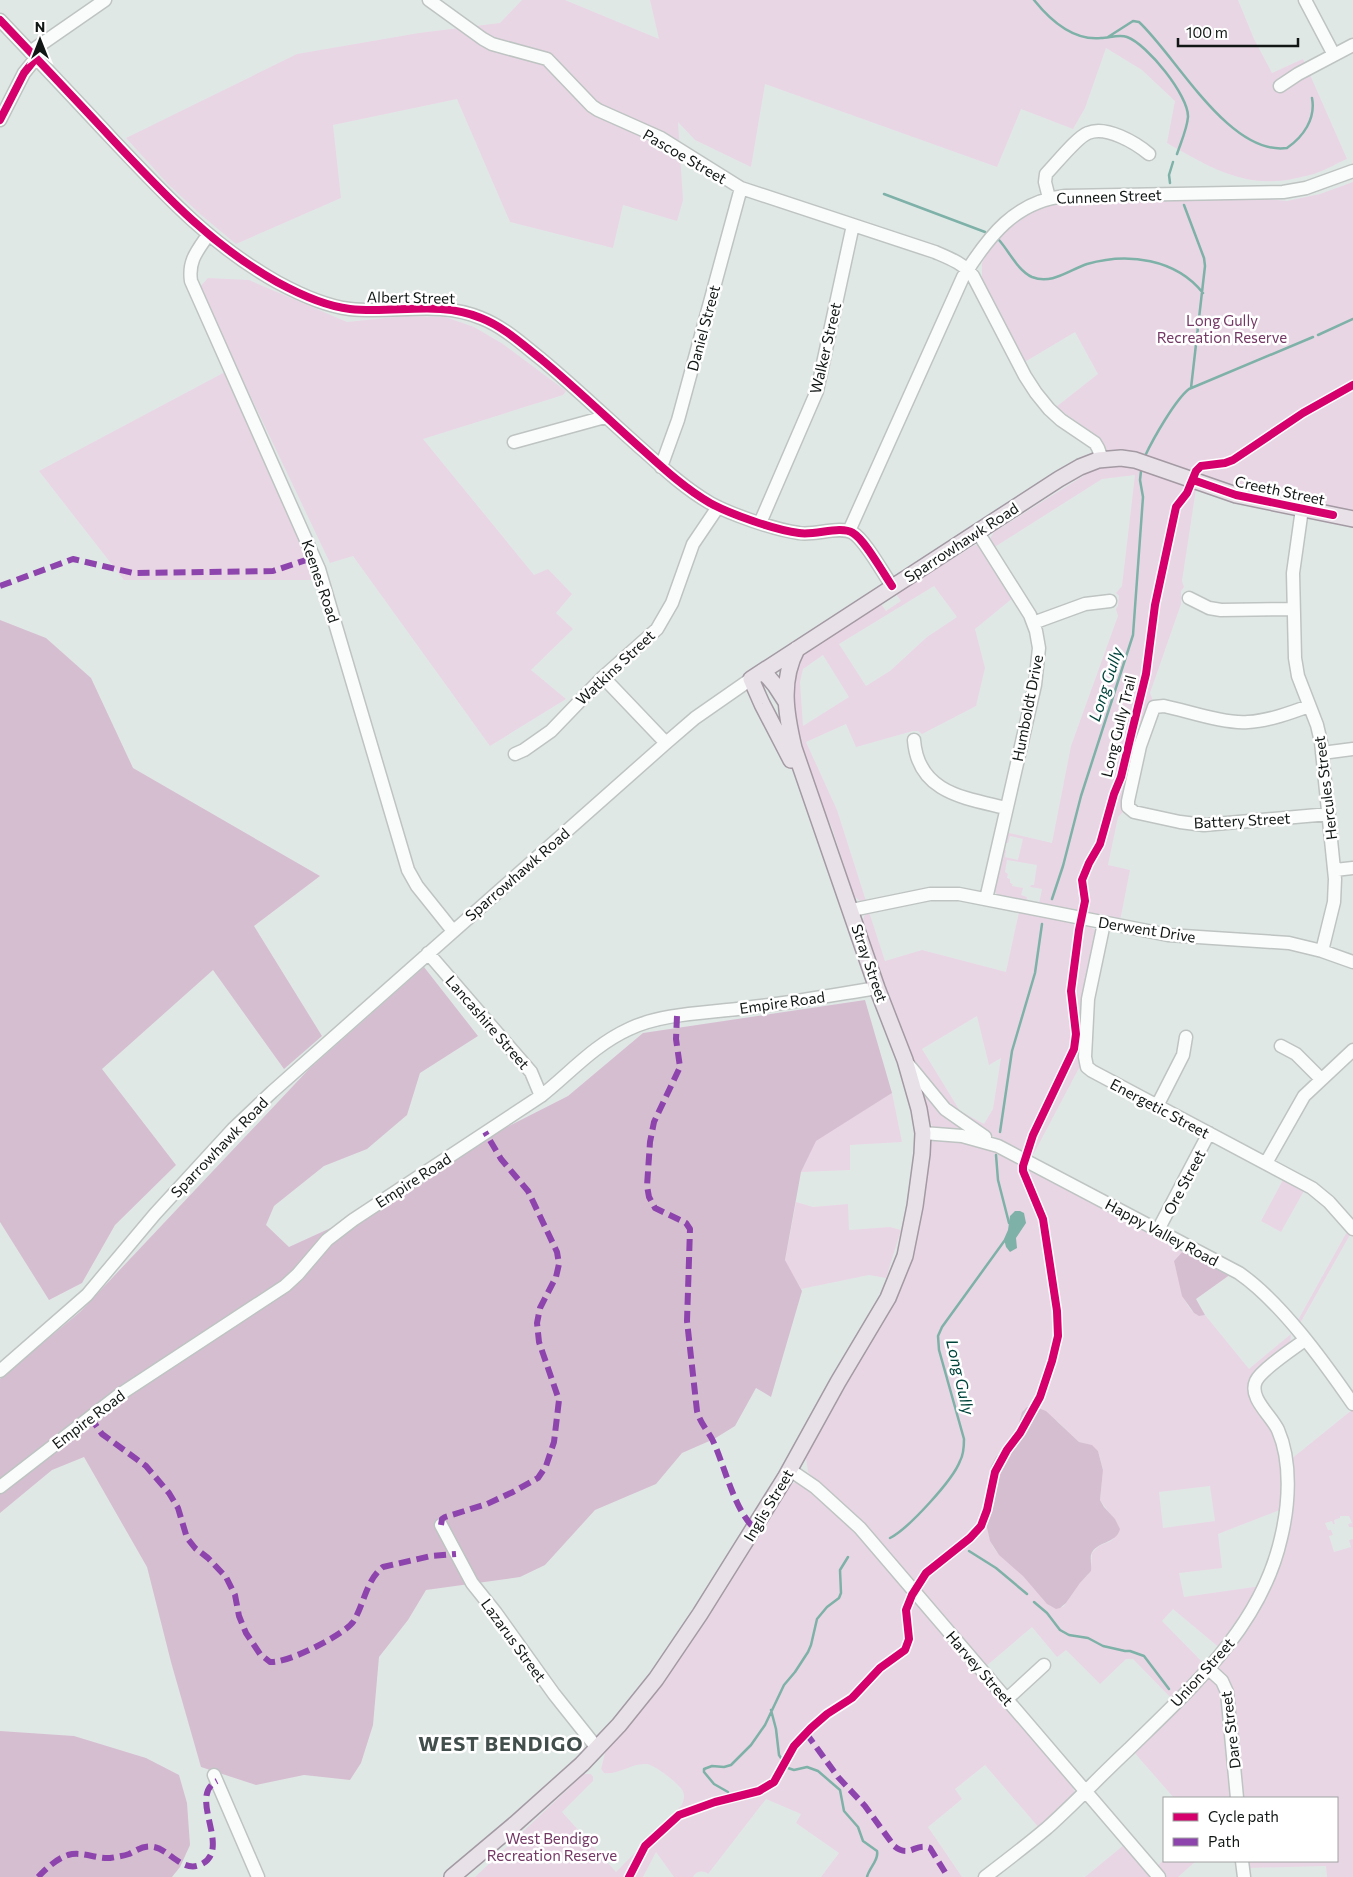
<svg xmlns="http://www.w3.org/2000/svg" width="1353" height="1877" font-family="Commissioner,sans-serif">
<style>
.green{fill:#e9d6e5;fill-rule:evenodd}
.forest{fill:#d6bed1}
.water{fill:#7eb1a8}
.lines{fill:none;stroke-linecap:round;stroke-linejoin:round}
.stream{stroke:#7eb1a8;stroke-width:2.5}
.minor-casing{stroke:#bec4c2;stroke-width:15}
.major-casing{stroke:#a39aa3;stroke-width:18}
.minor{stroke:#fafcfb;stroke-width:12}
.major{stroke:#e8e1e7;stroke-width:15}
.quiet{stroke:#8e44ad;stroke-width:6;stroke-dasharray:12 6;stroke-linecap:butt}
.cycleway-casing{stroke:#fff;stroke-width:11}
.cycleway{stroke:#d6006c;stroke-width:8}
.labels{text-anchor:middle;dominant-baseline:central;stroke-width:5;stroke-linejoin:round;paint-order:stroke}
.street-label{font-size:15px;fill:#111715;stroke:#fff}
.park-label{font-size:15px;fill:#743865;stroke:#fff}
.water-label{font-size:16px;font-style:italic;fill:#00433b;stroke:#fff}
.district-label{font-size:20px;font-weight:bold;letter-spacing:1px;fill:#414e4b;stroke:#fff}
</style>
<rect width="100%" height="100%" fill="#e0e8e6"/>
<path class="green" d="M522,0H565L659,39L650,0H1238L1254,39L1272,73L1303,59L1347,159C1337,163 1328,169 1319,172C1312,175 1304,176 1297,178C1245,190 1210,167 1167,143L1175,101L1142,70L1106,48L1085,108L1073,129L1021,109L997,167L765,84L751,167L695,140L678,122L683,200L677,221L623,205L613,248L510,222L457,99L333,125L341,198L236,244L200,214L168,184L126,138L297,54L419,33L500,23Z
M1353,182V513L1272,499L1128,453L1107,451L1101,439L1056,407L1098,374L1075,332L1023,363L984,286L982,279V263L995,238L1016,218L1053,202L1256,198L1287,201L1320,194Z
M208,278L249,280L347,322L405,316L445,317L474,327L503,344L566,391L563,395L423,439L534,575L548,569L572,594L556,613L573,629L531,670L566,699L490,746L353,556L330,563L199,288Z
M225,372L303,543L316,580H124L39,471Z
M1125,464L1196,489L1182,581L1184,587L1181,591V604L1150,693L1153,701L1125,794L1122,808L1123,812L1118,817L1108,865L1130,870L1120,921L1039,904L1042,889L1030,887L1031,885H1034L1037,865L1007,860L1005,872L1008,874L1007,878L1010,879V883L1013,884L1012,886L1023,888L1021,895L1027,897L1026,901L998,896L993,889L1002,849L1006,850L1005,857L1018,860L1023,839L1010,836L1008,843L1004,842L1005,832L1052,843L1071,746L1118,616L1116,609L1118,606L1119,596L1116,593L1122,586L1135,475L1102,479L993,548L990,539L994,532L1088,473L1107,465Z
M975,545L980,546L1014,597L975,629L985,668L976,706L922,734L918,731H913L856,747L846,724L806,742L837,810L866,901H860L854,896L832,828L805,764L791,705L798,660L811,648L881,604L886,611L901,601L896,594ZM934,586L957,617L927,637L890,671L866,686L839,644ZM823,655L849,697L803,726L800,682L803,669Z
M869,912L885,961L922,950L1006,972L1019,912L1090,927L1095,930L1096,933L1080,1066L1032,1157L970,1124L924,1081L908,1051L876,964L863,923L864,916ZM977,1016L989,1065L1001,1058L993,1109L984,1124L960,1111L922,1049Z
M892,1093L902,1142L850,1145V1170L801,1172L815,1141Z
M924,1093L964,1130L933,1127L930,1122Z
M937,1139H950L996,1150L1185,1249L1175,1266C1182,1284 1179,1297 1194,1313L1197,1315H1205L1249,1369L1291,1334L1290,1344L1254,1375L1282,1458V1509L1218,1534L1222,1568L1179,1573L1184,1597L1261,1586L1221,1649L1173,1609L1162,1621L1206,1666L1173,1700L1133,1659H1126L1100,1684L1066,1650L1057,1657L1032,1627L985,1667L808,1472L806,1458L808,1448L900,1289C918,1245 921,1195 929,1149L933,1140ZM1024,1409L1057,1421L1079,1442L1087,1444L1098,1451L1103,1469L1100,1500L1118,1525L1119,1532L1111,1541L1099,1546L1092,1553L1091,1571L1080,1583L1064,1606C1052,1613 1044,1600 1037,1591C1031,1585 1025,1577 1019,1571C1010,1564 1000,1557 994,1548C981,1528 985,1477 996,1458C1000,1449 1011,1443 1016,1435C1021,1427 1019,1417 1024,1409ZM1210,1486L1215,1521L1163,1528L1159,1492Z
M1284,1178L1305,1189L1281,1232L1261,1221Z
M796,1202L813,1207L848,1204L849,1230L890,1227L901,1230L886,1278L869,1275L801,1289L785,1261Z
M1348,1230L1351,1233L1299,1325L1297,1322Z
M1352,1410L1353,1412V1528L1352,1527H1349L1348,1524L1352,1523L1349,1516H1340V1518L1334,1520L1335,1524H1333L1332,1521L1325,1523L1328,1530H1331L1333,1535L1329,1536L1334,1552L1351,1547L1349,1540L1353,1539V1877H1327L1326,1866L1247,1868L1246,1861H1337V1798H1241L1219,1669L1220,1664L1263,1601L1290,1460Z
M796,1482L803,1484L852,1528L1072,1784L1075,1794L1040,1829L985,1765L955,1789L962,1799L928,1827L962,1877H821L839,1853L796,1823L801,1814L766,1799L708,1874C703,1870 696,1871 693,1877H674L656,1852L643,1877H475L584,1774H591L593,1777V1781L562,1812L616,1872L681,1806C684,1801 685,1796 683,1791C678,1783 654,1764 646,1764C631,1763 619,1775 604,1773L601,1769L605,1753L706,1617L788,1486Z
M1212,1678L1223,1691L1233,1798H1174L1133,1751L1207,1679Z
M1124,1845L1152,1877H1085Z
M1164,1860V1861H1196L1178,1877H1167L1157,1866Z"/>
<path class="forest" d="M0,620L46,638L91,678L133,768L320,876L254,926L322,1036L284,1069L213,970L102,1069L176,1165L115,1225L82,1283L49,1300L0,1222Z
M424,967L478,1036L420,1073L407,1115L367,1149L324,1166L274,1206L266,1225L289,1247L394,1199L499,1131L568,1096L643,1033L865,1000L892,1093L816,1141L801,1172L785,1260L802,1291L771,1397L756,1388L735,1426L714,1439L682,1453L656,1484L595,1510L545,1565L520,1577L426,1590L408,1620L379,1657L373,1725L361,1763L350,1780L304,1775L256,1785L201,1767L171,1662L147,1567L84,1457L52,1470L0,1513V1379L81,1311L309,1069Z
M1185,1249L1231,1274L1196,1299L1205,1315L1199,1316L1194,1313L1182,1296L1174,1261Z
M1033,1406L1046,1411L1079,1442L1092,1445L1098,1451L1103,1470L1100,1500L1104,1507L1115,1519L1120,1529C1117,1544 1095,1541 1091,1555C1090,1560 1092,1566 1091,1571L1080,1583L1066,1603L1060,1608L1056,1609L1047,1604L1023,1576L999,1555L990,1541L985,1519L991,1466L996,1457L1016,1434L1022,1412L1027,1407Z
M0,1731L74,1736L146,1758L179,1775L187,1803L190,1845L180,1867L172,1877H0Z"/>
<path class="water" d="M1015,1211H1020L1024,1213L1026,1223L1016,1238L1017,1248L1010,1252L1006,1247L1004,1239L1008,1230L1010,1216Z"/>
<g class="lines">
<path class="stream" d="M1034,0C1050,20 1073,41 1101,38C1109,38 1119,34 1127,37C1147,44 1189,96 1188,117C1187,129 1181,142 1177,154
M1108,37L1133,21L1139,22C1176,56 1229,156 1287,148C1303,137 1316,119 1312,98
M1170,183L1169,175L1173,162
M884,194L985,232
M1184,205L1204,258L1205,266L1191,388
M999,240C1009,251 1018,271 1032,277C1052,285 1069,270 1087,264C1128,252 1176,259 1203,293
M1318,335L1353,319
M1145,456C1153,439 1175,400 1189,389L1313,337
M1052,899L1063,866L1081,796L1133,635L1143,497L1140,480L1141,471
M1000,1132L1012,1051L1035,973L1042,924
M996,1155L998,1180L1009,1223
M890,1538C908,1529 953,1480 960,1461C964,1454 964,1446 964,1439L939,1350L938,1336L942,1327L1005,1240
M969,1551L996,1568L1027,1594
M1034,1602L1047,1613L1060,1630L1069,1635L1088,1638L1103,1646L1125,1651H1130L1144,1656L1169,1689
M771,1710L776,1729L779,1755L783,1761
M788,1768L794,1770L807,1767L818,1771L840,1790L844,1811L858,1827L863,1841L877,1851C879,1860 869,1868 867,1877
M728,1792L714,1784L704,1772V1769L712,1766L724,1767L731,1765L751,1745L765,1725L784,1685L795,1672L808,1652L811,1645L817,1619L827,1607L839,1598L841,1593L840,1570L848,1557"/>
<g class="minor-casing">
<path id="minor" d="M429,0L483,39L492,44L547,59L592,106L598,110L661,138L741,188L935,252C949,258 963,263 973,276L1025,376L1036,393L1049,409L1061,420L1095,443L1098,448L1102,459
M1305,0L1334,55
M0,20C38,60 76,100 114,141C165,195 211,245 277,282C299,294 324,306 350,309C394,314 439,300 481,318C504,327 522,344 541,359C576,388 610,421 644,451C665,470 686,489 710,503C730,514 775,530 799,533C815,536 840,525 853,533C865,540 883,573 892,586
M30,52L105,0
M1280,86L1298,74L1353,45
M0,120L24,73L36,58
M1049,198L1045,182L1046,174C1055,165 1077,137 1088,133C1106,125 1136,143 1149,154
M208,235C197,251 188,261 191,281L319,569L408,870L417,886L453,931
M514,442L605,417
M661,467L678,420L741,188
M1302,509L1293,573L1295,658L1298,676L1317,725L1321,742L1335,879L1334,902L1322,951
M760,523L817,391L853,225
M849,531L963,277C988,237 1015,201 1065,196L1283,192L1306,188L1353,171
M977,531L1030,615L1036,631L1039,648L1035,685L986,899
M1189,598L1209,608L1221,610L1293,609
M1033,623L1085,604L1110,601
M603,677L666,743
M1309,706C1290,713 1268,721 1248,722C1224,724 1188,711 1164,706L1154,707L1140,746L1128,801V807L1134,812L1180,822L1204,825L1329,814
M914,740C918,793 965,798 1006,808
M1322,753L1353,749
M515,754L524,750L551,731L603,677L657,629L672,603L693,544L718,507
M1335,870L1353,868
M852,910L930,894H959L1168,935L1289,943L1322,951L1353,962
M1104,923L1088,999L1085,1057L1087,1067L1092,1071L1312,1188L1329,1202L1353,1229
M428,953L531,1072L541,1096
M1281,1046L1296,1054L1321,1079
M908,1064L945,1109L985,1137
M1157,1106L1183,1055L1186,1037
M923,1133L962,1136L998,1146L1239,1273C1281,1302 1324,1362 1353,1404
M1266,1163L1304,1096L1353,1050
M1158,1230L1209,1133
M0,1371L87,1295L155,1214L233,1129L272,1092L666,743L695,718L751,679
M790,1470L815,1487L860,1528L1159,1877
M0,1487L119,1395L285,1286L298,1274L327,1240L353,1220L541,1096C570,1073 594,1045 629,1029C662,1013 709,1013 745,1008C789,1003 833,995 877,988
M441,1525L472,1583L496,1613L554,1694L597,1748
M1209,1669L1222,1681L1227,1692L1237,1798
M1007,1699L1044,1665
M214,1775L258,1877
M1242,1861L1244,1877
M985,1877C1006,1861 1027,1845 1047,1828C1075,1803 1101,1775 1129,1749C1191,1688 1261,1627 1281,1538C1289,1505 1292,1462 1278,1430C1272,1416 1248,1398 1256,1381C1261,1370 1294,1348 1305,1340"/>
</g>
<g class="major-casing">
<path id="major" d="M763,671L775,685L786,702
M791,760L762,704L751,679L1059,479L1080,467L1098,460L1121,458L1135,460L1236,495L1353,519
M452,1877L515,1824L582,1764L619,1725L656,1679L700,1614L785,1478L838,1382L888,1298L905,1256L915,1206L922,1154L923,1133L919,1109L905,1060L877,988L794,748C786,714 780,681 797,649"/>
</g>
<use href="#minor" class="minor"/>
<use href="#major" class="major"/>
<path class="quiet" d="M0,586L73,559L133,573L273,571L315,557
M677,1016L676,1039L680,1067L654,1122L650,1142L647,1186L649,1197L655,1208L686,1223L690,1229L687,1321L697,1411C700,1423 708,1431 713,1441C725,1467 734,1509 754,1528
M90,1417L102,1434L146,1466L169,1493L178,1508L187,1538L195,1548L208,1558L226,1577L235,1595L239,1616L246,1633L260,1654L270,1662C286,1664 344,1635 353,1622C364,1605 366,1580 383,1567L431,1556L456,1554
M441,1525L442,1519L445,1517L487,1504L513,1492L538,1478L546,1466L554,1442L559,1400L539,1342L537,1323L540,1308L556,1277L559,1264L557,1252L528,1191L501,1159L485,1132
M806,1733L838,1777L865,1806L894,1846C910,1859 915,1842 930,1848L948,1877
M38,1877C46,1869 56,1859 68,1855C82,1851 96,1859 110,1858C116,1857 123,1856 129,1854C137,1850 144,1845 154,1847C170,1850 183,1874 202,1864C232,1848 187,1796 217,1781"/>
<g class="cycleway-casing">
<path id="cycleway" d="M0,20C38,60 76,100 114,141C165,195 211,245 277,282C299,294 324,306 350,309C394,314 439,300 481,318C504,327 522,344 541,359C576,388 610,421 644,451C665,470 686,489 710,503C730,514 775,530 799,533C815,536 840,525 853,533C865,540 883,573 892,586
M0,120L24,73L36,58
M1193,480L1236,495L1333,515
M629,1877L645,1846L679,1815L715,1802L759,1791L774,1782L794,1746L811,1728L827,1714L852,1698L880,1668L905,1650L909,1639L906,1610L912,1595L926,1573L970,1538L981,1526L987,1510L995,1472L1007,1450L1020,1433L1040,1397L1052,1361L1058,1336L1057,1311L1043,1219L1023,1171V1166L1033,1135L1074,1049L1076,1034L1071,991L1079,930L1085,901L1082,880L1089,863L1100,844L1114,794L1121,777L1132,731L1146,674L1155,605L1176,507L1187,493L1196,471L1201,466L1225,463L1233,460L1303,413L1353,385"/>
</g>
<use href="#cycleway" class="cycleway"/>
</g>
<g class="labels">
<g class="street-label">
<text transform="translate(685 156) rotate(30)">Pascoe Street</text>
<text transform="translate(1109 196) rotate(-2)">Cunneen Street</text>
<text transform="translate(411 297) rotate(1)">Albert Street</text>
<text transform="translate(703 328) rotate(-75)">Daniel Street</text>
<text transform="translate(825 348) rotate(-77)">Walker Street</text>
<text transform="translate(1280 490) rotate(12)">Creeth Street</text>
<text transform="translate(961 542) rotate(-33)">Sparrowhawk Road</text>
<text transform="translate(321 581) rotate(71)">Keenes Road</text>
<text transform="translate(615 667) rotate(-43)">Watkins Street</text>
<text transform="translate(1027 708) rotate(-79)">Humboldt Drive</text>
<text transform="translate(1118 726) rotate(-76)">Long Gully Trail</text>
<text transform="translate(1325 788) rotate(-97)">Hercules Street</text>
<text transform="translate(1242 820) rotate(-3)">Battery Street</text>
<text transform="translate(517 874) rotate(-41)">Sparrowhawk Road</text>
<text transform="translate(1147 929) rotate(9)">Derwent Drive</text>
<text transform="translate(870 963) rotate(71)">Stray Street</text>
<text transform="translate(782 1002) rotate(-8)">Empire Road</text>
<text transform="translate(488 1022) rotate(49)">Lancashire Street</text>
<text transform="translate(1160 1108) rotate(28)">Energetic Street</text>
<text transform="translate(219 1147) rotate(-46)">Sparrowhawk Road</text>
<text transform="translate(413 1180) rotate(-33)">Empire Road</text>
<text transform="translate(1184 1182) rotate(-62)">Ore Street</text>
<text transform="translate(1162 1232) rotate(28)">Happy Valley Road</text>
<text transform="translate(88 1419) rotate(-37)">Empire Road</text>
<text transform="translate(768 1505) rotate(-59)">Inglis Street</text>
<text transform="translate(514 1640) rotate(54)">Lazarus Street</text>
<text transform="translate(980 1668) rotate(49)">Harvey Street</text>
<text transform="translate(1202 1672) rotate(-48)">Union Street</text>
<text transform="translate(1230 1730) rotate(-97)">Dare Street</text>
</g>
<g class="park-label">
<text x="1222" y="320">Long Gully<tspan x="1222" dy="17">Recreation Reserve</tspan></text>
<text x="552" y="1838">West Bendigo<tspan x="552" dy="17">Recreation Reserve</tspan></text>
</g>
<g class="water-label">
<text transform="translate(1105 684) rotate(-72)">Long Gully</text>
<text transform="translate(961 1377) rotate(77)">Long Gully</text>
</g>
<g class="district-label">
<text x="501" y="1743">WEST BENDIGO</text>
</g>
</g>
<rect x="1163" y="1797" width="175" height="65" fill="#ffffff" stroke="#a0a2a1"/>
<rect x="1173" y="1813" width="25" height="8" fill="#d6006c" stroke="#a0a2a1"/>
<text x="1208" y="1822" font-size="15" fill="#111715">Cycle path</text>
<rect x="1173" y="1838" width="25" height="8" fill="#8e44ad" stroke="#a0a2a1"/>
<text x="1208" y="1847" font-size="15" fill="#111715">Path</text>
<g transform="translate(40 40)" stroke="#ffffff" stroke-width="4" paint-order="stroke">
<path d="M0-4L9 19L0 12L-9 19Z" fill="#111715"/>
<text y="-8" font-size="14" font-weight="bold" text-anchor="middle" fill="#111715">N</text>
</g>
<path d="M1178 38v8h120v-8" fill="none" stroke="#111715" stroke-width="2.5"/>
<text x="1186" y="38" font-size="15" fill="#111715" stroke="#ffffff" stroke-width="4" paint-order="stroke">100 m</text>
</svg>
